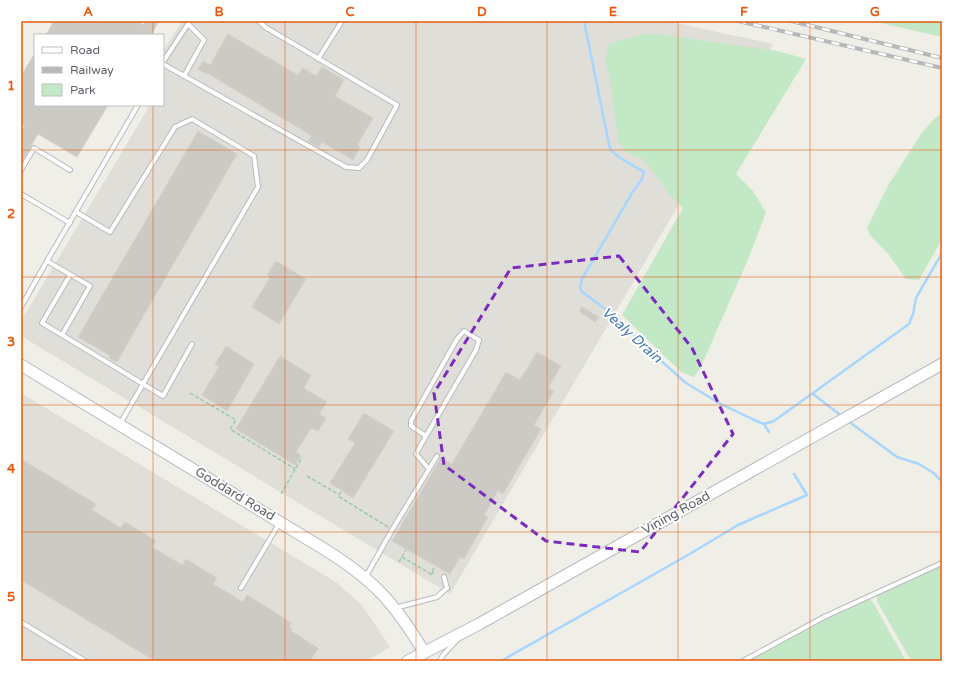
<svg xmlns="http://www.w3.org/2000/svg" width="963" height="682" font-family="'Varela Round',sans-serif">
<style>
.industrial{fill:#dfded9}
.green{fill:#c3e8c5}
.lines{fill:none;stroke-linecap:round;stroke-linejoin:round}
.stream{stroke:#a8d6ff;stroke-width:2.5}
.building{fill:#cccac4;stroke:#d5d1c5}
.service-casing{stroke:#b7b9bd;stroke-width:6}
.secondary-casing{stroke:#b5b9be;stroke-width:13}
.path{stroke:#9cc9ab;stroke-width:1.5;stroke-dasharray:4 2;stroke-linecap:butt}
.service{stroke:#fff;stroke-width:4}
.secondary{stroke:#fff;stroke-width:11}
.rail-casing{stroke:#b7b8b8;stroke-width:4}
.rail{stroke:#fff;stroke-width:2.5;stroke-dasharray:8;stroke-linecap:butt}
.marked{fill:none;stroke:#7b2cbf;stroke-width:3;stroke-dasharray:8 5;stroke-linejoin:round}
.grid{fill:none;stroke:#e8590c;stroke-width:1;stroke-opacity:0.55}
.labels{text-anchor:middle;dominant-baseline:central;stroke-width:4;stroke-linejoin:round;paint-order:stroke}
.street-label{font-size:13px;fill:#5e6267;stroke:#fff}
.water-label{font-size:14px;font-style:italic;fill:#4275b4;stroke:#fff}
.neatline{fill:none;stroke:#e8590c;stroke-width:1.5}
.grid-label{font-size:13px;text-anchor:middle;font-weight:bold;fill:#e8590c}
</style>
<rect width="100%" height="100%" fill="#f0efe7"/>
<path class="industrial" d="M182,21H667L773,44L450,594L21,336V321L150,105H163V51Z
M21,393L336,582L362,605L390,647L367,661H21Z"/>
<path class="green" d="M872,21H942V37Z
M642,34L663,35L778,51L806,59L736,174L753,191L766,213L746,264L700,369L694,377L681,372L622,315L683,208L668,193L659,179L643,159L627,153L618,140L610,80L605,59L609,44Z
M942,113V239L919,280L906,279L889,255L870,235L867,228L889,184L921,134L935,118Z
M942,562V661H911L877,601V595L880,591Z
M863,598H869L874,604L906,661H746Z"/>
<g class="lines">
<path class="stream" d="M584,21L610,149C618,159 633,165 644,172L642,179L632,193L582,279L580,286L581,291L620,320L641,343L686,383L719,403L752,419L764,424L774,421L909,324L913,314L916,298L942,253
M813,394L843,417
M848,421L897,457L919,464L932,472L942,481
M764,424L769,432
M501,661L688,555L738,525L807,495L794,474"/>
</g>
<path class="building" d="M54,21H137L144,25L146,21H159L151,35H46Z
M228,34L298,75L303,68L316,76L322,67L344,80L335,96L373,118L357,145L360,147L353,160L322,142L319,147L308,141L312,136L207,73L206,74L198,69L203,61L210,65Z
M35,53V105H108L77,157L38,134L21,163V133L25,126L21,123V76Z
M198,131L237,154L118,360L116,362L109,358L111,356L78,337Z
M276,261L306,279L279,324L252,307L270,277L267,275Z
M582,307L599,317L595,322L579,311Z
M226,346L254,364L227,411L202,395L219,367L215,364Z
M537,352L561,366L548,388L554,391L534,425L541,429L503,494L498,491L484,515L488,517L464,559L460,557L450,574L392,541L441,458L452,464L506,372L520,380Z
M280,356L311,375L304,388L327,402L319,414L326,418L318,431L311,428L296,452L301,455L295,465L236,429Z
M364,413L394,431L353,498L330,483L355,443L348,439Z
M21,459L96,504L92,510L121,528L125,522L156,541L152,547L182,565L186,559L217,578L213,584L243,602L247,595L292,623L289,627L292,629L291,631L318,648L310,661H155L21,580Z"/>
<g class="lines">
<g class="service-casing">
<path id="service" d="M318,59L342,21
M163,62L190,21
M163,64L346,167L359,168L367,160L397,105L265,27L259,21
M184,76L204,40L188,24
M21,170L34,148L70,170
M21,194L70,223
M76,212L110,232L175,127L192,119L254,156L258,187L143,384L163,396L192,344
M47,261L138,105
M21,307L47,261L90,286L62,335L143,384L120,424
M62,335L42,323L70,275
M426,436L411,426V421L457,339L464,331L479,340L476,350L426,436L416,454L429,469
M365,578L392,530L437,456
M241,588L280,522
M395,608L437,597L447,588L444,577
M21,622L85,661
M440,661L443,655L457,640
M743,661L824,617L942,563"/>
</g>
<g class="secondary-casing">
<path id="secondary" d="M21,365L324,549C345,562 365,576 382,594C399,612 412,632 424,652
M408,661L479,624L942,364"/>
</g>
<path class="path" d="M190,393L236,420L230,429L295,469
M307,476L338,494
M341,492L338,496L388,527
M281,494L302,457
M402,557L431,574
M399,562L406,550
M434,568L431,574L435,572"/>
<use href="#service" class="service"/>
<use href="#secondary" class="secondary"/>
<g class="rail-casing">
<path id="rail" d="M738,21L942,68
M791,21L942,58"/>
</g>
<use href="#rail" class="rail"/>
</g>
<path class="marked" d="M619,256L692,348L733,434L640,552L546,541L444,465L434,393L511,268Z"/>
<path class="grid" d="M153,21V35M285,21V661M416,21V661M547,21V661M678,21V661M810,21V661M153,105V661M21,150H942M21,277H942M21,405H942M21,532H942"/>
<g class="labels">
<g class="street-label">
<text transform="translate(235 494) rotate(31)">Goddard Road</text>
<text transform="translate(676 513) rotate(-29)">Vining Road</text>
</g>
<g class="water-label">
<text transform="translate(632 335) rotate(42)">Vealy Drain</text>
</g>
</g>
<rect width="963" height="682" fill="none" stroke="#ffffff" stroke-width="44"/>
<rect x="34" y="34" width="130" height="72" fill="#ffffff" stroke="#bfc0c2"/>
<rect x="42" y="47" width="20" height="6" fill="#ffffff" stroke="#bfc0c2"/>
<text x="70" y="54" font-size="12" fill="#5e6267">Road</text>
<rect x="42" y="67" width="20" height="6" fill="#b7b8b8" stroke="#bfc0c2"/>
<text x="70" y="74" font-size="12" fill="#5e6267">Railway</text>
<rect x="42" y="84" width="20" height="12" fill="#c3e8c5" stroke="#bfc0c2"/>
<text x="70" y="94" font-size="12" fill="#5e6267">Park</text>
<rect x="22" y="22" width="919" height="638" class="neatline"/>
<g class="grid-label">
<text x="88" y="16">A</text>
<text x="219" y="16">B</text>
<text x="350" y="16">C</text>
<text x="482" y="16">D</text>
<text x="613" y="16">E</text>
<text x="744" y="16">F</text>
<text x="875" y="16">G</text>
<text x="11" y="90">1</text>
<text x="11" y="218">2</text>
<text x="11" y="346">3</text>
<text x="11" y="473">4</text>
<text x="11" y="601">5</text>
</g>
</svg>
